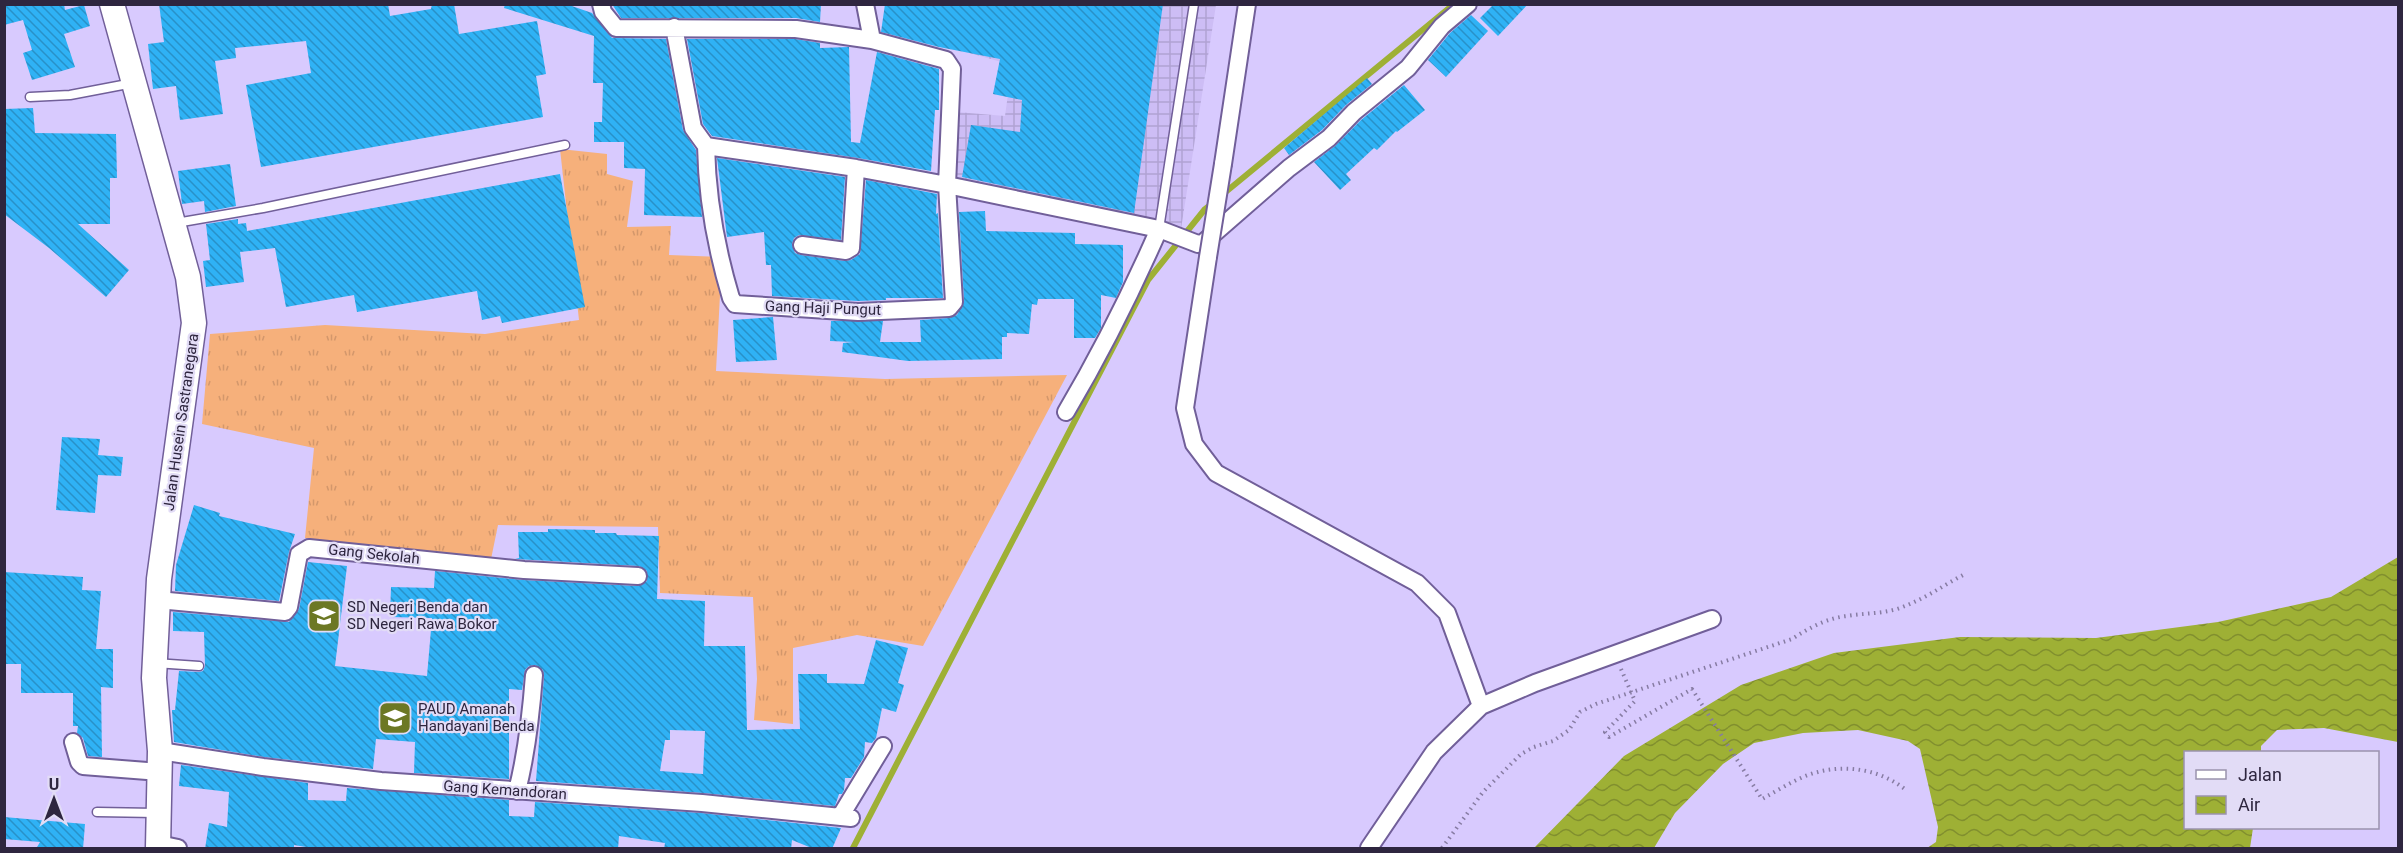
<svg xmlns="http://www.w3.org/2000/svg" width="2403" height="853" font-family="Roboto,sans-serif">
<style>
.industrial{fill:url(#industrial-grid)}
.grass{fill:url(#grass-tufts)}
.water{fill:url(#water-waves)}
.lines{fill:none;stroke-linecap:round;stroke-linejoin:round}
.stream{stroke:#9eb035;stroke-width:6}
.building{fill:url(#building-back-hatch);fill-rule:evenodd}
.service-casing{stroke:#715f99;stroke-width:11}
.minor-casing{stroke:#715f99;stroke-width:20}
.secondary-casing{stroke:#715f99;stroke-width:27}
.path{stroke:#877ca3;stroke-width:4;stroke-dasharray:1.5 4.5;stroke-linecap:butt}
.service{stroke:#fff;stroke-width:8}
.minor{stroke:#fff;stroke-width:16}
.secondary{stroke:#fff;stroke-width:24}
.minor-bridge-casing{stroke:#715f99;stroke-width:20;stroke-linecap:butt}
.minor-bridge{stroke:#fff;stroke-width:16}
.labels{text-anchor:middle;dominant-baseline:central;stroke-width:4.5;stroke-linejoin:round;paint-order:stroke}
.street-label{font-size:15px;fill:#2e263f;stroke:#e2dcf6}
.poi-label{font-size:15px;fill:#2e263f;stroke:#e2dcf6;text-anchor:start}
</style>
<defs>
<pattern id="industrial-grid" width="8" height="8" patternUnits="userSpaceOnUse" patternTransform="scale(1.5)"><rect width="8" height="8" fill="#cdbdf5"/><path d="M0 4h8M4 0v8" fill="none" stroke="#b0a2d3"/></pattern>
<pattern id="grass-tufts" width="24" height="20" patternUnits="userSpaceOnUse" patternTransform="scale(1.5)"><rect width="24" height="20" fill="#f6b07b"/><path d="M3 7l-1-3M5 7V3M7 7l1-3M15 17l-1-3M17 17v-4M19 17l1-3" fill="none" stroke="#d3976b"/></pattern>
<pattern id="water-waves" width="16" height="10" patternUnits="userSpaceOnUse" patternTransform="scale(1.5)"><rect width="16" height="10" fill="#9eb035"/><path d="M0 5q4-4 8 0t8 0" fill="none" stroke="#818f2e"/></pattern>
<pattern id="building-back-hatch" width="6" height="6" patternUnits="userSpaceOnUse" patternTransform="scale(1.5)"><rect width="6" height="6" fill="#2fb2f5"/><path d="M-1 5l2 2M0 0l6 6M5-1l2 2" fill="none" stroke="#2891c8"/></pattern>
</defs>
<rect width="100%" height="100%" fill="#d8cafe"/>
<path class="industrial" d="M957,5H1216L1181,229L944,189L957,112L1005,116L1012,65L959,50Z"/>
<path class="grass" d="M560,149L607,154V174L633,181L627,227L671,226L669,255L722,257L716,371L885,379L1067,375L923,646L857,635L793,648V724L754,720L757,679L753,597L660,593L658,527L498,525L490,564L305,538L314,448L202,424L210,334L325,325L485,334L579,320Z"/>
<path class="water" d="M2398,557V742L2324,728L2277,730L2261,746V752H2186V828H2253L2250,848H1927L1936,842L1938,827L1920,749L1908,741L1858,730L1803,733L1754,743L1723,764L1675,813L1654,848H1534L1624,756L1741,685L1834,653L1960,637L2096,638L2218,622L2331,597Z"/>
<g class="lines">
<path class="stream" d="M1222,195L1454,4
M853,848L1148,280L1205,209L1214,202"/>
</g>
<path class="building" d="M4,4H64L65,10L84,5L90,26L64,34L75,67L32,80L23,53L32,50L23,20L4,25Z
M159,4H388L390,16L431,9L432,4H454L459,34L537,21L546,74L536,76L543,117L261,167L246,85L311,73L306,41L235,48L236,58L215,61L223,114L180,120L176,86L153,89L148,44L164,42Z
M505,4H566L592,13L612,38L666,39L683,130L696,150L702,217L644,215L645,169L624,168V142H594V122H602L603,83H593L594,36L504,8Z
M612,4H821L820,22L796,18H621Z
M885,4H1163L1134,213L962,177L971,125L1020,132L1022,100L993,94L1000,59L939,47L881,32Z
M1494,4H1528L1498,36L1480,18Z
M1471,15L1488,31L1446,77L1428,60L1450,33Z
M687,39H795L820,43V48L849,47L851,142L860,143L877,52L939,69V110H935L931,171L858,158L712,136L703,124Z
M1367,78L1372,84L1346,105L1322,130L1289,155L1284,148Z
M1404,85L1425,110L1397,132L1396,131L1377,150L1374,148L1346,174L1351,180L1340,190L1314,162L1335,146L1361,120Z
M33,108L35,133L116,134L117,178H110V224H78L129,270L106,297L49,248L4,214V109Z
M717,158L845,177L841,240L799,235L794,238L792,244L795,253L801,255L845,261L851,260L860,254L866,180L937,194L936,214L938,213L943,298H886V300L858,301L772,296L771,265H766L764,232L727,237Z
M230,164L236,206L205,212L204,201L182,204L178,171Z
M560,174L585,307L502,323L500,316L482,320L477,291L357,312L354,295L286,307L275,248L240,252L244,282L206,287L203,261L210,260L206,224L238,219V224L246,223L247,231Z
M985,211L986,231L1075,233V244L1123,245V282L1116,298L1101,295V328L1095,338H1074V299H1038L1037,305L1032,304L1029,334L1007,333V337H1002V359L908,361L842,352L843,343L854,342L830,341L831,321H883L880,342H921L920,320L949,318L957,315L964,301L959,212Z
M773,317L777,360L736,362L733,320Z
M62,437L100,439L98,455L123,457L121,476L98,475L95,513L56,510Z
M194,505L220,513L219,516L295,534L289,552L279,601L175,591L176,565Z
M548,529L595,530V533H616L617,535L659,536L657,599L705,601L704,646H745L747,730L800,729L798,674H827V683L864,684L876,640L908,648L898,683L904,685L896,712L882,708L876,738L872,743L865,742L864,757L851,778H845L844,790L842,794H839L835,806L703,793L536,781L544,676L543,670L535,665L529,666L525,670L522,690L509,689V779L414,773L415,742L376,739L373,769L264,757L174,742L172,710H175L179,671L199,672L203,671L205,666L204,632L173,631V612L289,622L299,609L308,562L347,566L335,666L427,676L432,618L390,617L391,587L434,588L435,571L523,580L637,586L647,581V571L639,566L515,559L519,558L518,532H548ZM670,730L705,731L703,774L660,771L665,740H670Z
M4,572L83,577L82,590L101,591L96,649H113V688L101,687L102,757L88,756L83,738L77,733L78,726H73V693H21V664H4Z
M181,765L308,783V800L346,801L347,788L509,800V816L534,817L535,802L701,813L841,828L832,849H814L792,840L791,849H664L665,843L619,836L618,849H318L294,845V849H205L209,823L227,827L229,792L179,786Z
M4,817L85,824L83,849H36L40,842L4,839Z"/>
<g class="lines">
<g class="service-casing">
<path id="service" d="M30,97L70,95L133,83
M176,223L263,208L565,145
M1159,229L1194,4
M155,663L199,666
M97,812L156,813"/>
</g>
<g class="minor-casing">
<path id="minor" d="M601,4L603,12L616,28L796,29L872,40L946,60L952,69L947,185L1159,229L1198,244L1203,243L1289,168L1329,138L1354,112L1408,68L1442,26L1468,4
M865,4L872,40
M674,27L693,128L706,146L856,168L947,185L954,302L949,308L858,312L735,304L731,298C716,248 707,198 706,146
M1223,164L1247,4
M802,245L846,251L851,248L856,168
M1208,257L1185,408L1194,444L1216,473L1417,583L1447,613L1481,706
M1066,412C1101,353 1131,293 1159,229
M158,600L285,612L289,607L299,554L309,548L524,570L638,576
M73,742L79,762L83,766L160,772
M160,751L263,767L381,781L702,803L851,818
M517,791C527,752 531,715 534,675
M840,817L883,746
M159,844L178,848
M1369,848L1434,752L1481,706L1535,683L1712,619"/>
</g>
<g class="secondary-casing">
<path id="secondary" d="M112,4L188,277L194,323L159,579L154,678L160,751L158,848"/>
</g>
<path class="path" d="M1621,669L1635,701L1605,732L1609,737L1692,689L1762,799C1777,791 1792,781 1808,775C1841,763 1879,768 1906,790
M1442,848L1483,792L1521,754L1534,747L1553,741L1569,730L1580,712L1596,704L1792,639C1809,628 1827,618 1847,616C1864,613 1880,614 1897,609C1921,601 1941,587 1963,575"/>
<use href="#service" class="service"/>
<use href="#minor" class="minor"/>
<use href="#secondary" class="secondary"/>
<g class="minor-bridge-casing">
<path id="minor-bridge" d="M1208,257L1223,164"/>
</g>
<use href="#minor-bridge" class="minor-bridge"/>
</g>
<defs>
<g id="school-square" transform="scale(1.725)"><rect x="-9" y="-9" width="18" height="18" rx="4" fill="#6c7824" stroke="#e2dcf6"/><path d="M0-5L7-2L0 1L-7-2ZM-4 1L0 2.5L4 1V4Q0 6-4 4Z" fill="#fff"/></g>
</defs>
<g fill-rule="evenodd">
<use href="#school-square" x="324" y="616"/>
<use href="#school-square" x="395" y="718"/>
</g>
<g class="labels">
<g class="street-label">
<text transform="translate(823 308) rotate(2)">Gang Haji Pungut</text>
<text transform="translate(181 422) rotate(-82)">Jalan Husein Sastranegara</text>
<text transform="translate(374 554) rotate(6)">Gang Sekolah</text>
<text transform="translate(505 790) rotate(4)">Gang Kemandoran</text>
</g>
<g class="poi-label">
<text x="347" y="607">SD Negeri Benda dan<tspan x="347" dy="17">SD Negeri Rawa Bokor</tspan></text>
<text x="418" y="709">PAUD Amanah<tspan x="418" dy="17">Handayani Benda</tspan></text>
</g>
</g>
<rect width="2403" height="853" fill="none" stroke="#2e263f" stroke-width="12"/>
<rect x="2184" y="751" width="195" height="78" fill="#e2dcf6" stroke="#9a93ad" stroke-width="1.5"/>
<rect x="2196" y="770" width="30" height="9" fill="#ffffff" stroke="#9a93ad" stroke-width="1.5"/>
<text x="2238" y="781" font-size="18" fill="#2e263f">Jalan</text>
<rect x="2196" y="796" width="30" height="18" fill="url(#water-waves)" stroke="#9a93ad" stroke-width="1.5"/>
<text x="2238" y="811" font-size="18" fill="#2e263f">Air</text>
<g transform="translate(54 799)" stroke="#e2dcf6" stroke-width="4.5" paint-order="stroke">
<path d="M0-4.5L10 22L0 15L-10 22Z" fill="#2e263f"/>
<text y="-9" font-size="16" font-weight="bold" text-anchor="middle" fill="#2e263f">U</text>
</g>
</svg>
